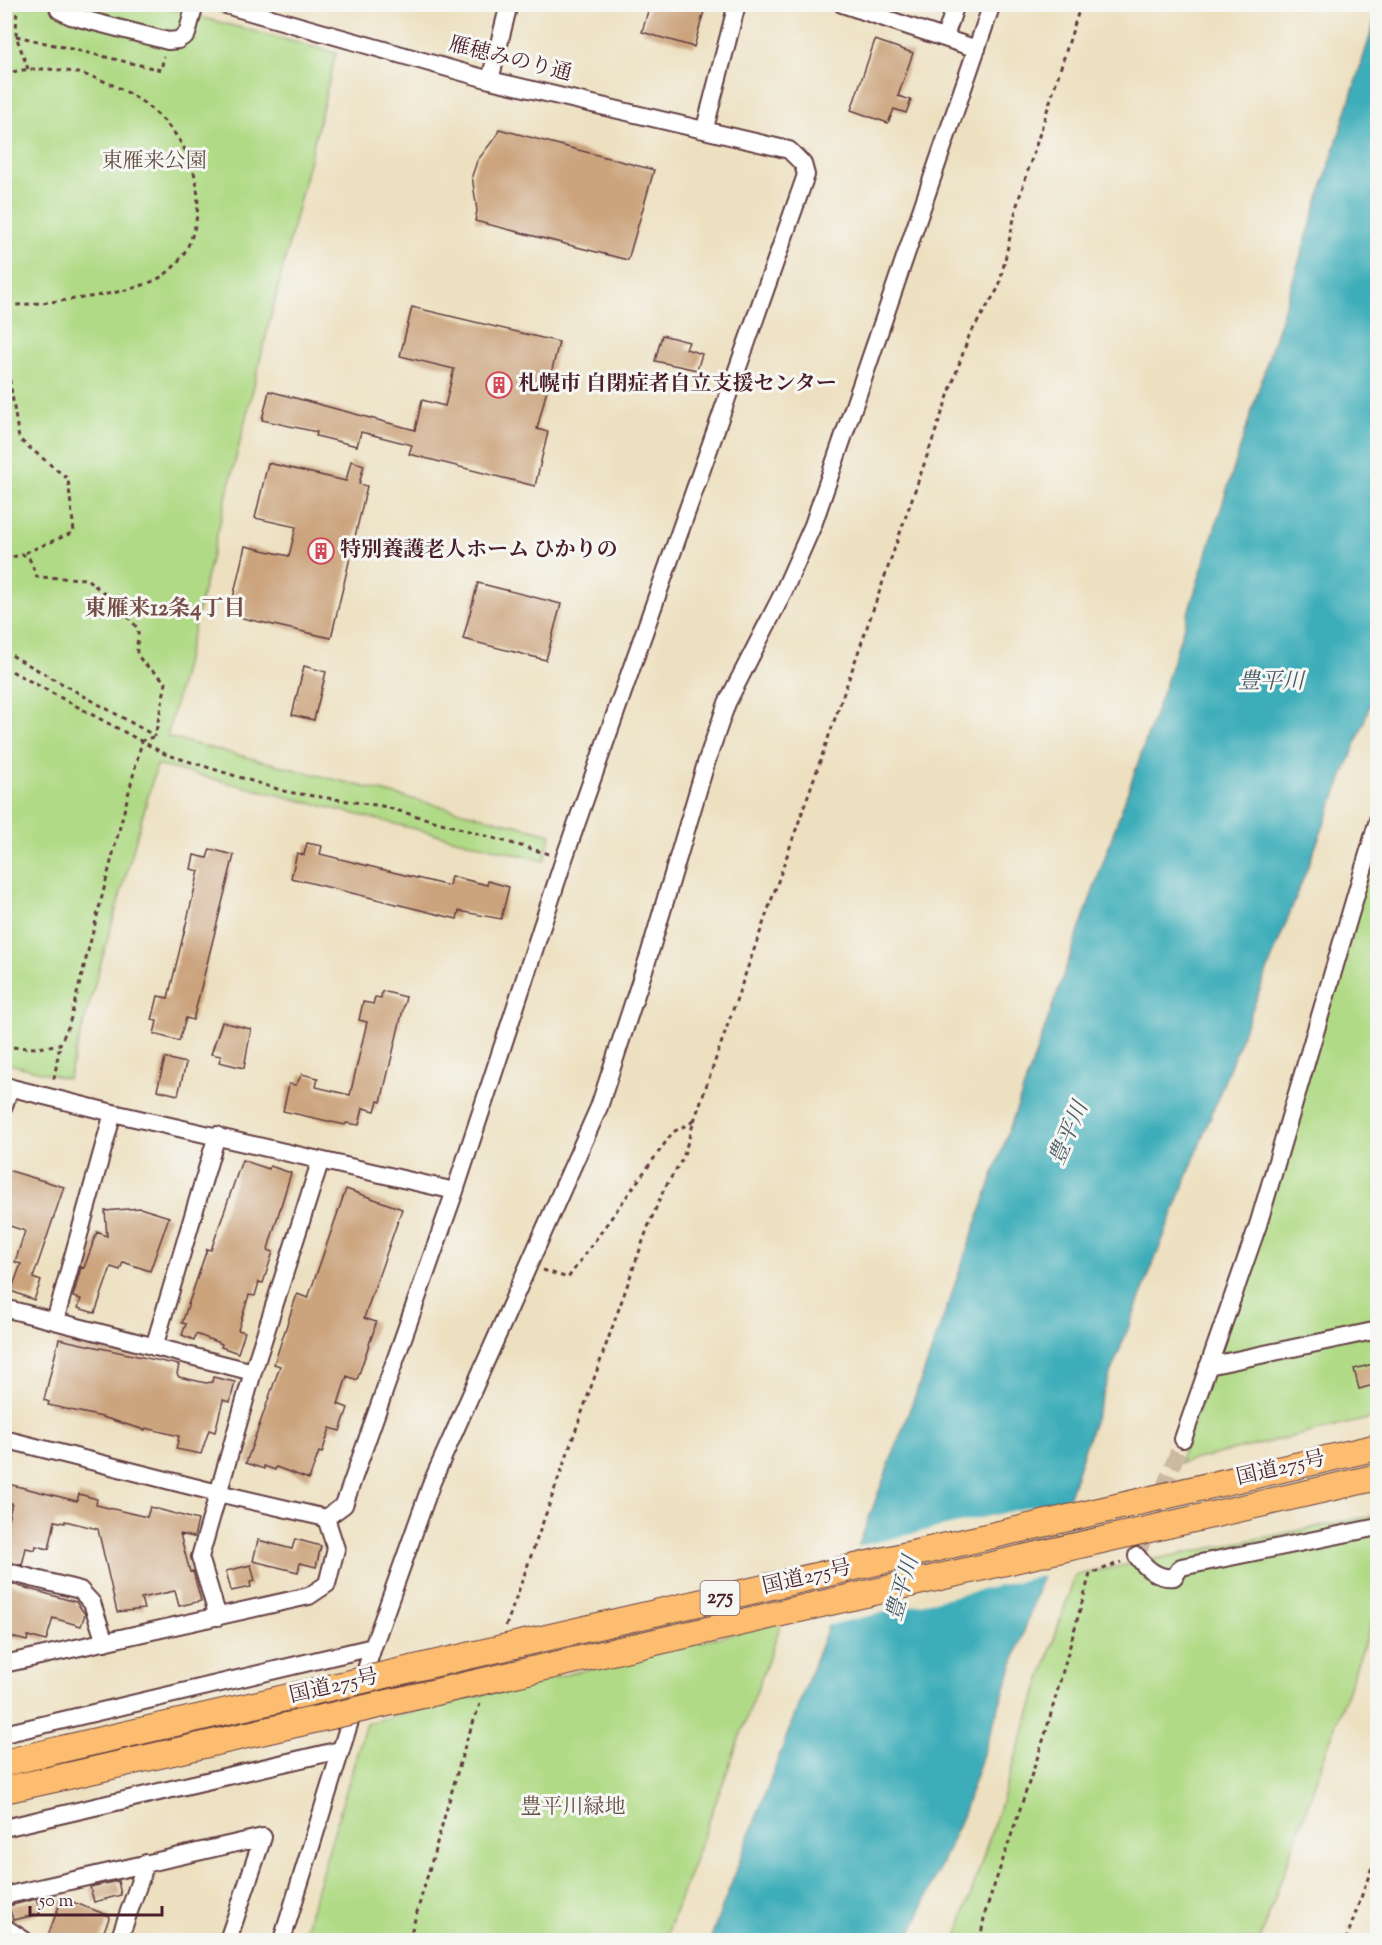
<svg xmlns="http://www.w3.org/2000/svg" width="1382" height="1945" font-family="'Sorts Mill Goudy','Noto Serif JP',serif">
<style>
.green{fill:#b0da85;stroke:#7d7c58;stroke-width:1.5}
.water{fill:#3dadb9;stroke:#446672;stroke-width:1.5}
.pier{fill:#ede0c0}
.building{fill:#cba37b}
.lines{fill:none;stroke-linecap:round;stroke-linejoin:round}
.minor-tunnel{stroke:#ccb9a2;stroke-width:16;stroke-dasharray:16 8;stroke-linecap:butt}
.minor-casing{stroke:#623c41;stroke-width:20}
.highway-casing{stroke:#623c41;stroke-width:28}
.path{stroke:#623c41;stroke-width:3;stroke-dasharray:4.5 4.5;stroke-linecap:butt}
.minor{stroke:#fff;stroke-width:16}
.highway{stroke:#fcbd6f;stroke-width:26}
.highway-bridge-casing{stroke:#623c41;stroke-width:28;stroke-linecap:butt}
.highway-bridge{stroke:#fcbd6f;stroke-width:26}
.labels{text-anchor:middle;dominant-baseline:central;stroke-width:6;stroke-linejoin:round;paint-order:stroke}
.shield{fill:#f6f6f2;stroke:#7e6067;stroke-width:1.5}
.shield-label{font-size:20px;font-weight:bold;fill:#4a1f2b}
.street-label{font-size:21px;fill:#4a1f2b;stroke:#f6f6f2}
.park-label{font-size:21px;fill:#644e42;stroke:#f6f6f2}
.poi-label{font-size:21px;font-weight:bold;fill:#4a1f2b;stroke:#f6f6f2;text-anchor:start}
.neighbourhood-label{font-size:22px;font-weight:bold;fill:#774d47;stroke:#f6f6f2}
.water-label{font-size:22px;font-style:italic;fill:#455864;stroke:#f6f6f2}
</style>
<rect width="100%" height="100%" fill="#f6f6f2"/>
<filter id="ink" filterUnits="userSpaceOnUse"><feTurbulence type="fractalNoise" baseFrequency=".0167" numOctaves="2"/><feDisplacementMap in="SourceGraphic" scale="12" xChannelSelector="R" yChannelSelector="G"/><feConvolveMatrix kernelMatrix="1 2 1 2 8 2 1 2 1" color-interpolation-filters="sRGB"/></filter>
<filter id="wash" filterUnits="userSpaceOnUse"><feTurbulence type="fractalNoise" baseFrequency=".008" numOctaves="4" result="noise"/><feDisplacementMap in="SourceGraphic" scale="24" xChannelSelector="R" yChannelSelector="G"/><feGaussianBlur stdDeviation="1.35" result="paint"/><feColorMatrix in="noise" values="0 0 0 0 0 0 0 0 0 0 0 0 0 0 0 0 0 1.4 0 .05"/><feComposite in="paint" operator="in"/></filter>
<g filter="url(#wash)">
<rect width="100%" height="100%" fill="#ede0c0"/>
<path class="green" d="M4,5H155L336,53L167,737L551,834L544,861L157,765L68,1079L5,1063Z
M1377,838V1417L1179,1463L1261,1228Z
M1377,1515V1607L1260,1940H956L1075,1575Z
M782,1622L665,1940H302L366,1723Z"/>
<path class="water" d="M1377,14L1378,680L1363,725L1106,1385L963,1814L908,1940H710L928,1361L1167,680Z"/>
<path class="pier" d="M1072,1497L1046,1575L825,1626L855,1547Z"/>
<g id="blocks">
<path class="building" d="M650,4H706L694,47L642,32Z
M875,40L913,53L898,96L911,100L906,113L894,109L888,123L851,110Z
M499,129L654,170L628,260L475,221L477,211L472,176L477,161L497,135Z
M412,307L559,342L537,429L548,432L535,486L409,454L412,445L361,432L357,446L316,436L317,432L262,420L269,391L415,430L422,400L445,406L454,369L400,356Z
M662,335L689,342L686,349L702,354L697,370L655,361Z
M351,461L364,465L359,484L367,486L331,638L229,615L245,546L289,556L296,527L255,518L268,463L346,481Z
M478,583L561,604L546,660L463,639Z
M304,666L326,672L314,720L292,715Z
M307,843L322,846L320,854L449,886L451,876L487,885L488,881L509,887L501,919L459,911L457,919L291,878L297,853L304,855Z
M210,849L234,855L193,1020L186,1018L179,1041L154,1034L157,1021L152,1020L158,996L168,998L199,871L191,869L194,855L207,858Z
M382,991L406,997L381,1102L378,1101L375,1111L363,1108L359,1125L346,1123L345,1125L283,1111L289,1084L296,1085L302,1074L318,1078L316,1087L350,1095L367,1022L359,1020L363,1002L373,1004L375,997L381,998Z
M222,1022L251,1029L244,1068L219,1062L221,1056L211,1054Z
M165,1058L186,1063L178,1095L157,1090Z
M242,1160L269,1169L270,1166L291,1173L270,1242L268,1250L273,1252L263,1283L259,1282L255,1296L249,1295L238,1330L245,1332L238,1353L221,1347L222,1344L196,1334L194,1340L182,1335L186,1324L182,1323L207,1249L211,1250Z
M4,1169L64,1187L33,1278L41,1281L34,1300L11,1291L21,1264L15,1262L25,1231L4,1224Z
M346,1189L402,1209L364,1318L376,1322L374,1330L357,1380L347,1376L338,1404L348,1408L340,1431L330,1428L322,1453L319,1452L309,1479L276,1467L275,1470L264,1466V1469L246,1463L280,1366L274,1364L297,1294L308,1298Z
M140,1208L169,1217L150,1271L123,1262L120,1270L111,1267L95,1313L78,1308L81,1299L73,1297L81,1267L84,1268L97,1232L107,1236L105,1211Z
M59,1339L179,1365L177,1374L179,1377L206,1383L212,1382L213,1377L235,1382L230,1402L223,1400L215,1432L209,1430L201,1454L176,1449L179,1436L146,1428L145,1430L102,1417L48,1405L49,1402L44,1400Z
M1373,1364L1377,1384L1359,1389L1354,1369Z
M4,1483L77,1501L79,1494L97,1499L96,1505L147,1517L150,1507L198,1520L194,1537L180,1534L190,1572L193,1571L201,1601L179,1606L175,1591L141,1598L144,1609L117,1612L98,1529L65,1521V1523L55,1521L49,1549L36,1546L35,1550L26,1548L22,1565L4,1561V1536L12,1503L4,1501Z
M295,1539L321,1546L316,1567L300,1563L298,1572L253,1561L258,1540L292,1549Z
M251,1565L255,1581L250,1582L251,1587L231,1591L226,1571Z
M4,1582L76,1602L85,1614L81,1626L53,1618L46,1641L28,1636L27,1641L4,1635Z
M118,1881L121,1895L94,1902L90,1887Z
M62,1898L110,1916L100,1941H55L47,1938Z
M36,1899L40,1914L13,1920L9,1906Z"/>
</g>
</g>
<g filter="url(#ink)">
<use href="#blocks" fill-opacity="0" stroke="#623c41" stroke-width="1.5"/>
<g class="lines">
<path class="minor-tunnel" d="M1137,1556L1183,1439"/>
<g class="minor-casing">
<path id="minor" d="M57,4L59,10L71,16L168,41L178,40L187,34L195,4
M842,4L977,49
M945,37L956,4
M490,80L509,4
M705,128L737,4
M4,1086L113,1113L455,1191
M4,1106L10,1087
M4,1308L253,1372
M55,1321L113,1113
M154,1347L217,1135
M1208,1366L1378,1330
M4,1439L218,1493L326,1518L344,1505L455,1191L565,856L806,175L803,164L789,150L490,80L222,4
M1183,1439L1258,1225L1378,820
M1137,1556C1146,1569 1159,1579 1174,1577L1181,1567L1378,1527
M4,1571L80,1590L92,1603L105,1642
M218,1617L200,1557L253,1372L320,1162
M4,1664L309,1596L327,1584L336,1549L326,1518
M4,1734L373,1647
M4,1828L340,1750
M4,1896L263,1837L228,1940
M4,1927L24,1940
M119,1940L146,1863
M282,1940L373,1647L432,1482L599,1107L649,955L707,760L727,703L782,595L813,525L992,4"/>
</g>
<g class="highway-casing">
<path id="highway" d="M4,1763L62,1749
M4,1790L68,1776"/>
</g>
<path class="path" d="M17,4L16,36L28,69
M16,36L161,70L164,56
M4,74C92,49 214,120 196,221C192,242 182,262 164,275C135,296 43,303 4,306
M4,344L19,439L68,479L74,532L22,554
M4,560L22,554L29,558L37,577L87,579C103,593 123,608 135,625C142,635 135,643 137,652C140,664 159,674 166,683L155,736
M4,651L155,736
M4,667L165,754L287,792L382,806L549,854
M4,1047L39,1048L60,1044L69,1025L142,741L155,736
M54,1079L60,1044
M694,1121L969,336L999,287L1017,205L1081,4
M506,1626L648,1227L664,1189L683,1158L694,1121L673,1132L568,1278L543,1270
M409,1940L466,1742L480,1704
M980,1940L985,1913L1045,1735L1090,1574L1121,1562
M1346,1940L1378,1850"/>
<use href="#minor" class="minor"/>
<use href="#highway" class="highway"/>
<g class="highway-bridge-casing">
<path id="highway-bridge" d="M62,1749L1378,1447
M68,1776L1378,1477"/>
</g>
<use href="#highway-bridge" class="highway-bridge"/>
</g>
</g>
<defs>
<g id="building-ring" transform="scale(1.35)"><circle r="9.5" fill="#f6f6f2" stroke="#d1495b" stroke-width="1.5"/><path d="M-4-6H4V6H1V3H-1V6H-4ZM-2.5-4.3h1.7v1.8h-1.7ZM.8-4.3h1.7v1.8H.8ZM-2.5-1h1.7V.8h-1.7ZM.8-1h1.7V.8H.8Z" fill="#d1495b"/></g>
</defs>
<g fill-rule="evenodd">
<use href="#building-ring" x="499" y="385"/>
<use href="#building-ring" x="321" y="551"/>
</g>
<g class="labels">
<rect class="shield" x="700.5" y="1581" width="39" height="34" rx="4.5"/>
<g class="shield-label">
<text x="720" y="1598">275</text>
</g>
<g class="street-label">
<text transform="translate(510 60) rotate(14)">雁穂みのり通</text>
<text transform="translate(1281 1469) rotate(-13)">国道275号</text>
<text transform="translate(807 1578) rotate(-13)">国道275号</text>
<text transform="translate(334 1687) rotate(-13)">国道275号</text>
</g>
<g class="park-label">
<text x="154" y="162">東雁来公園</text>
<text x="573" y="1808">豊平川緑地</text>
</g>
<g class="poi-label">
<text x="518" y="385">札幌市 自閉症者自立支援センター</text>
<text x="340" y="551">特別養護老人ホーム ひかりの</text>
</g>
<g class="neighbourhood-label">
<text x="165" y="610">東雁来12条4丁目</text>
</g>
<g class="water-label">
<text x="1271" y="683">豊平川</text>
<text transform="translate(1070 1134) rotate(-67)">豊平川</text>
<text transform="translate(904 1589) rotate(-74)">豊平川</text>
</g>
</g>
<rect width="1382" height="1945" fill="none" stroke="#f6f6f2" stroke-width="24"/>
<path d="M30 1906v9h132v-9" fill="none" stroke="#4a1f2b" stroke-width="3"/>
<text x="39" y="1906" font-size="18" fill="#4a1f2b" stroke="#f6f6f2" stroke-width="4.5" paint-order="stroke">50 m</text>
</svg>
